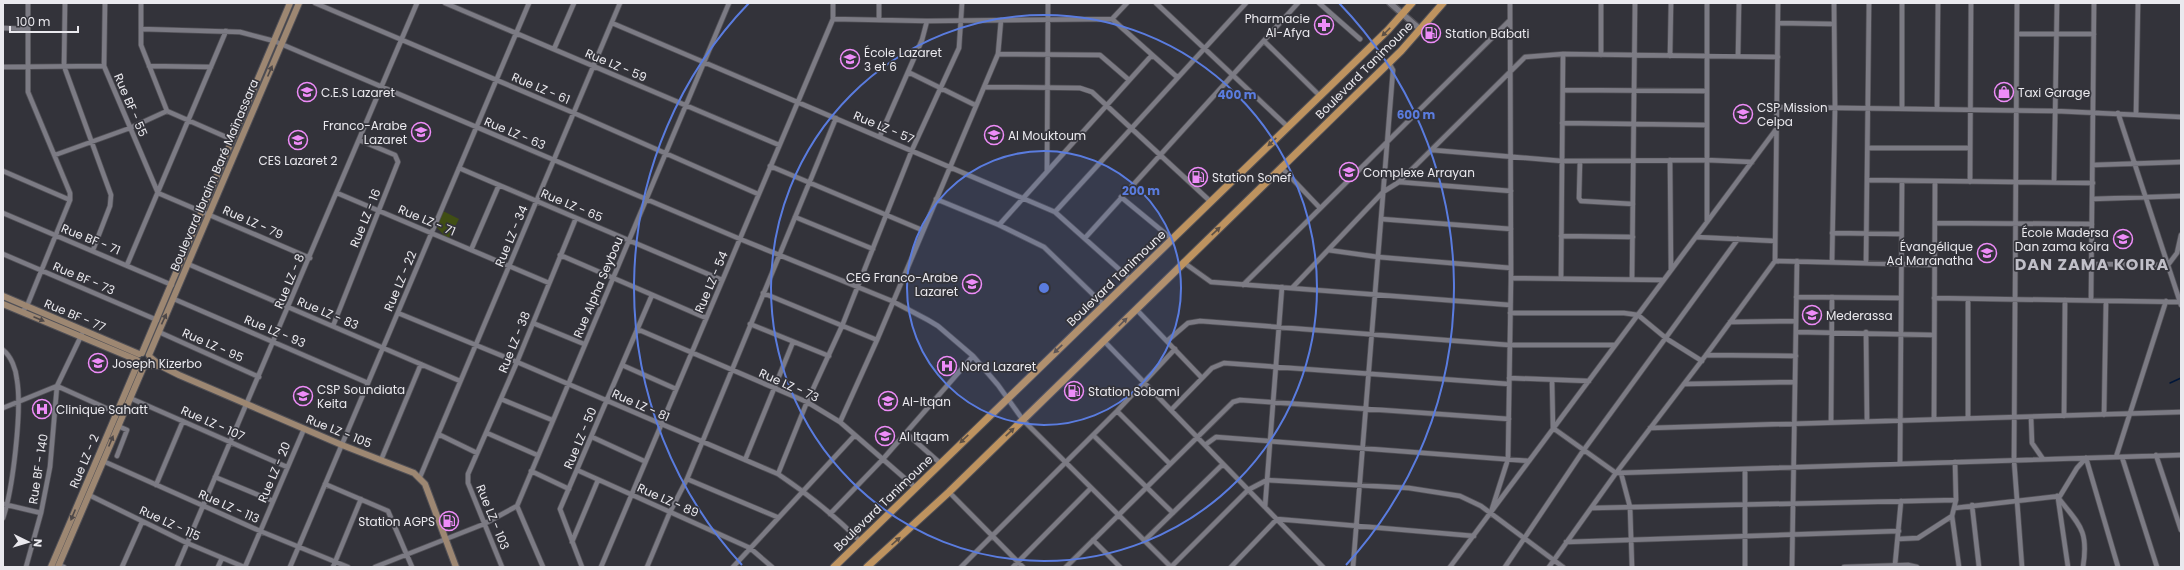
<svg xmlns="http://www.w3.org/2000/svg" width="2184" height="570" font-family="Poppins,sans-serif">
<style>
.green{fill:#404e14}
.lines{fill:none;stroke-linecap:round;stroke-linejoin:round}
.stream{stroke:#001639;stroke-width:1.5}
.minor-casing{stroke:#515056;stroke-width:6}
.tertiary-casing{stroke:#515056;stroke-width:8}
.secondary-casing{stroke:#515056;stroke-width:8}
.primary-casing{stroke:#515056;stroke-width:9}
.minor{stroke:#7c7b84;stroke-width:4.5}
.tertiary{stroke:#7c7b84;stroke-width:5.5}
.secondary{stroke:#9d8772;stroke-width:6}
.primary{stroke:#be935f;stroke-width:7}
.oneway{fill:#5d5045}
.oneway2{fill:#4e4848}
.ring{fill:none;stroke:#5a7cdf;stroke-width:2}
.labels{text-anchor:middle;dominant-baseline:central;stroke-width:3.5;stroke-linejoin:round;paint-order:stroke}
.poi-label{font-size:12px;fill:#eae9ee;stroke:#33333a;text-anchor:start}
.street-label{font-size:12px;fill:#eae9ee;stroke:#33333a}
.district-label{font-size:16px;font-weight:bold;letter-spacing:1px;fill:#c0bfc8;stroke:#33333a}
.centre{fill:#5a7cdf;stroke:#33333a;stroke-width:2}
.ring-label{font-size:12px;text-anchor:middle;font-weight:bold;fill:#5a7cdf;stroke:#33333a;stroke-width:3.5;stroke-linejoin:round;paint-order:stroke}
</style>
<rect width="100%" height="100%" fill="#33333a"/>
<path class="green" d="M441,210L459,219L448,240L435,225Z"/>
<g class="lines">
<path class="stream" d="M2170,383L2181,378"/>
<g class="minor-casing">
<path id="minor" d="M65,3L64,66L111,195L110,206L93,250
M141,3V45L167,111
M315,3L574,113L758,194
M445,3L779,145
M879,3V20
M1156,3L1288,127
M1319,3L1360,39
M2017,3L2014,460L2022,567
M833,19L927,21L1112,19L1177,77
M1112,19L1127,3
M612,23L1055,212L1130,279
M1778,23L1834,24
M3,28L28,29
M141,29L240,32L274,41L740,239L892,301L928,320L938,326L973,356L998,385L1023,420L1171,567
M2017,34H2094
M1264,41L1320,96
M554,49L574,3
M998,54L1100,55L1129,80
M1601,55V3
M1670,56L1671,3
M1738,56L1739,3
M104,66L105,3
M149,66L211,67
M3,67L104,66L158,193L310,258
M908,72L975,105
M984,87L1080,88L1092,92L1211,202
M1563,90L1706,91
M1777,107L2056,111L2181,117
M1902,108V3
M1937,109L1938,3
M2118,113L2181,305
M2136,114L2138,3
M1562,123L1706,125
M880,136L922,40L927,21
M1868,148H1970
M1432,150L1562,161L1706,160L1752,162
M55,155L130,128L167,111L233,140
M1670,160L1671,270
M1580,161L1579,198L1581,201L1633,204
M2093,165L2181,162
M770,166L922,230
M1281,167L1320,208
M459,168L722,280
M3,171L70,200
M1047,171L1048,3
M1867,180L2093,183
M1399,182L1511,191
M1970,182L1971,3
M2054,182L2057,3
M337,193L549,283
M1121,197L1172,239
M936,199L999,225L1044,247L1104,305
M2092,199L2181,196
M1055,212L1246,3
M3,213L172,285
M795,217L873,249
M1381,219L1511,229
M1707,222V3
M1935,223L2092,224
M999,225L1152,55
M1832,233L1901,234
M1561,236L1633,237
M1696,237L1775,241
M1085,238L1298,3
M471,250L499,185
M1328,250L1378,257L1511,268
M3,254L157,320
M560,255L706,318
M1775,261L1935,265
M1183,262L1211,282L1510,305
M1832,262L1835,108L1834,3
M1866,263L1869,3
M188,264L460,381
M2092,264L2168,265L2177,253L2181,235
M127,265L226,31
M1511,278L1663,280
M1561,278L1563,54
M1632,279L1635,3
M1243,285L1510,20
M1292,288L1383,192L1399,182L1525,57L1563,54L1778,57
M763,293L877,340
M1796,297L1901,298
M1934,298L2180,302
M174,299L368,383
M2091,300L2094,3
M1136,309L1202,378
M22,312L27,306L70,200V193L28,92V3
M398,313L517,362L778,474C808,494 835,516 860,541
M1510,313H1624L1638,315L1667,339L1702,361
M1730,322L1796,321
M533,323L584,344
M750,324L829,356
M333,326L398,162L395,155L359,140
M637,329L807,402L840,422L916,488
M159,332L259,377
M1796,332L1934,335
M1866,332L1867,421
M1104,341L1323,567
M1167,341L1188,323L1200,321L1509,345H1615
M3,350C11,356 16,369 17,380C22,410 13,489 3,518
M1706,355L1796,356
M622,365L676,389
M1509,378L1589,381
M1552,380L1553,428L1616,473L2181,455
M1684,384L1795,382
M130,398L287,467
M501,399L552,420
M3,408L57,386L117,413
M1171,410L1212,368L1224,363L1509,384
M1117,411L1170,464
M2104,415L2106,301
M2064,416L2065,300
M2031,417L2032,443L2043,459
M1968,418V299
M1934,419L1935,182
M840,422L877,340L998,54L1001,20
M1831,422L1832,297
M1650,428L2181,412
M487,433L537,455
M906,433L940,463
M438,434L477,453
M1093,435L1173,513
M592,437L644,461
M1205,445L1216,437L1529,461
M2156,455L2181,530
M117,456L127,430L118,426
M2116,457L2166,301
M2122,457L2157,567
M2086,458L2118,567
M381,460L421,364
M745,460L793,342
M103,461L260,531L348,567
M1955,462L1956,500L1952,516L1959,567
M1900,464L1902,182
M1745,469V567
M577,470L750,548L772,567
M531,471L569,489
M1621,473L1630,507L1632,567
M778,474L807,402L842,326L912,150L959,48L962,3
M215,477L273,501
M420,477L620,3
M687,479L777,517
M325,484L388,511L412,567
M156,485L183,421
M949,492L1023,567
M89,495L187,543L244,567
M2057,496C2079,525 2089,529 2083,567
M2058,498L2068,567
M3,504L41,513
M1972,505L1979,567
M517,506L543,567
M1265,507L1282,287
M1592,508L1956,500
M1955,508L2060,496L2077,468L2086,458
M1492,509L1508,459L1511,278L1510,3
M830,514L883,459L973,356
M1898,539L1918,538L1952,516
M1093,540L1120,567
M1144,541L1223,464
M572,542L598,480
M1566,542L1899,531
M59,565L64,567
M1895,565L1901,501
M26,567L41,513L50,467L57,386L82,334
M122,567L142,522
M177,567L417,3
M218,567L222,558
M245,567L304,429
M290,567L529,3
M333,567L361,499
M375,567L484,524L517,506L729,3
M502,567L468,483V474L517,362L576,218
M582,567L560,509L652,295
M601,567L833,19V3
M647,567L670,512L687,479L836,118
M733,567L855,435
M961,567L1117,411L1175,349
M1013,567L1091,488
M1066,567L1233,402L1240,400L1509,419
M1171,567L1248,490L1267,480L1409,488L1460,496L1481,506L1563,567
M1231,567L1277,519L1474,536
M1353,567L1393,70L1389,63
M1450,567L1777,128
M1505,567L1583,451L1738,239
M1549,567L1616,473L1706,355L1775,261L1778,3
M1792,567L1797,261
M1844,567L1908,565L1917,567"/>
</g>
<g class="tertiary-casing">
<path id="tertiary" d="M1390,3L1421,30"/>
</g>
<g class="secondary-casing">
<path id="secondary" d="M3,296L139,354
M3,304L137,360
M142,353L290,3
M149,355L299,3
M150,357L161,366L179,375L342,445L414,473L425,484L456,567
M146,365L161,366
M51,567L138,363
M58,567L144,366"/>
</g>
<g class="primary-casing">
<path id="primary" d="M834,567L1388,30L1412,3
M867,567L949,492L1401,51L1443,3"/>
</g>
<use href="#minor" class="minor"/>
<use href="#tertiary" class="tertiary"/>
<use href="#secondary" class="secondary"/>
<use href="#primary" class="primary"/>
</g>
<defs><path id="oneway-solid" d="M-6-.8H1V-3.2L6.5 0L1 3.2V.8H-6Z"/></defs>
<g class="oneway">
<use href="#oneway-solid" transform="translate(1386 32) rotate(135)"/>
<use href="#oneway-solid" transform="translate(1272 142) rotate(136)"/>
<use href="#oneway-solid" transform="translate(1216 231) rotate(-43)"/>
<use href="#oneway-solid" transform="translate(1123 322) rotate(-45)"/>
<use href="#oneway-solid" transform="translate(1058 349) rotate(136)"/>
<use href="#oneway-solid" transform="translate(1010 432) rotate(-44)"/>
<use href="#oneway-solid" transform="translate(964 439) rotate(136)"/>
<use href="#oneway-solid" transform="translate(896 541) rotate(-42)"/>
</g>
<g class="oneway2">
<use href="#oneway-solid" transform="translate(270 71) rotate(-67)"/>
<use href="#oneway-solid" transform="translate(39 319) rotate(23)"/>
<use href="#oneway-solid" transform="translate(164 319) rotate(-65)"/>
<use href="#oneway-solid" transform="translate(111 441) rotate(-67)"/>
<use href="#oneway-solid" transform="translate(73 515) rotate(113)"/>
</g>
<circle cx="1044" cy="288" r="137" fill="#5a7cdf" fill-opacity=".12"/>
<g class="ring">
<circle cx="1044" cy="288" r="137"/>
<circle cx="1044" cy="288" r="273"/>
<path d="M742 565A410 410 0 0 1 749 3M1339 3A410 410 0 0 1 1346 565"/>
</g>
<defs>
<g id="pharmacy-ring" transform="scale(1)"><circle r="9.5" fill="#33333a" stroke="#ee8cf8" stroke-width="1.5"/><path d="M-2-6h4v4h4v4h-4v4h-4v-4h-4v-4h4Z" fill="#ee8cf8"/></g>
<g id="fuel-ring" transform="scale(1)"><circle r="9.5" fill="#33333a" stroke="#ee8cf8" stroke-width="1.5"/><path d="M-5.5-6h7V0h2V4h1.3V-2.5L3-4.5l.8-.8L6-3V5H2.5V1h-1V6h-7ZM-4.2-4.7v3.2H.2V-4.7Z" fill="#ee8cf8"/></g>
<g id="school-ring" transform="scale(1)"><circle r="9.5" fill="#33333a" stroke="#ee8cf8" stroke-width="1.5"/><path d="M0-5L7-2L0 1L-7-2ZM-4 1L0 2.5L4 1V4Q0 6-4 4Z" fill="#ee8cf8"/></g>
<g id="university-ring" transform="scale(1)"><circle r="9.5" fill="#33333a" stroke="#ee8cf8" stroke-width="1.5"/><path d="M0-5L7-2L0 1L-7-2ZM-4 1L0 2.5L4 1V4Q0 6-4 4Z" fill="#ee8cf8"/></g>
<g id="shop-ring" transform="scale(1)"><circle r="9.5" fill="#33333a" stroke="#ee8cf8" stroke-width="1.5"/><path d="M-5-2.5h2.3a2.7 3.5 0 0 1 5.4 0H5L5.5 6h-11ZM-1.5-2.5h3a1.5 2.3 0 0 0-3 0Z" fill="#ee8cf8"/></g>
<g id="hospital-ring" transform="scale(1)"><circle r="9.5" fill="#33333a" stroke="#ee8cf8" stroke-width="1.5"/><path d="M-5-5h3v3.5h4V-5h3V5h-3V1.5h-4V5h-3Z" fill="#ee8cf8"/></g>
</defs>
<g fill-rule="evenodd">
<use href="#pharmacy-ring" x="1324" y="25"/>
<use href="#fuel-ring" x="1431" y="33"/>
<use href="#school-ring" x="850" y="59"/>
<use href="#university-ring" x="307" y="92"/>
<use href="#shop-ring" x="2004" y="92"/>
<use href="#school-ring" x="1743" y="114"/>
<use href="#school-ring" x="421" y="132"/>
<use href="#school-ring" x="994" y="135"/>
<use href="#school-ring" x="298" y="140"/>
<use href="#school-ring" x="1349" y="172"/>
<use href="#fuel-ring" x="1198" y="177"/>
<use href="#school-ring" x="2123" y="239"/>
<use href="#school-ring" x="1987" y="253"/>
<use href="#school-ring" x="972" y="284"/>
<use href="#school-ring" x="1812" y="315"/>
<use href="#school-ring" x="98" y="363"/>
<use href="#hospital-ring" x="947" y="366"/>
<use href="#fuel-ring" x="1074" y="391"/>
<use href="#school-ring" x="303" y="396"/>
<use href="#school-ring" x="888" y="401"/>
<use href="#hospital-ring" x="42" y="409"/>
<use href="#school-ring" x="885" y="436"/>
<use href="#fuel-ring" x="449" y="521"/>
</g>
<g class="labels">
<g class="poi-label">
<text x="1310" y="18" text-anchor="end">Pharmacie<tspan x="1310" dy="14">Al-Afya</tspan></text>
<text x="1445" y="33">Station Babati</text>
<text x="864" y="52">École Lazaret<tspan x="864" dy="14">3 et 6</tspan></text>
<text x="321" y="92">C.E.S Lazaret</text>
<text x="2018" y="92">Taxi Garage</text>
<text x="1757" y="107">CSP Mission<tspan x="1757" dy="14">Celpa</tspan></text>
<text x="407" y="125" text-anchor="end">Franco-Arabe<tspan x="407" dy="14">Lazaret</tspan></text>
<text x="1008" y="135">Al Mouktoum</text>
<text x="298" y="160" text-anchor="middle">CES Lazaret 2</text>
<text x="1363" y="172">Complexe Arrayan</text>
<text x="1212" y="177">Station Sonef</text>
<text x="2109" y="232" text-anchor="end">École Madersa<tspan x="2109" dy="14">Dan zama koira</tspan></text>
<text x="1973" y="246" text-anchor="end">Évangélique<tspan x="1973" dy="14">Ad Maranatha</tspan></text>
<text x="958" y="277" text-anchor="end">CEG Franco-Arabe<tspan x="958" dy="14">Lazaret</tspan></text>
<text x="1826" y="315">Mederassa</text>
<text x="112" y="363">Joseph Kizerbo</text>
<text x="961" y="366">Nord Lazaret</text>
<text x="317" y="389">CSP Soundiata<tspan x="317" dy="14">Keita</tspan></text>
<text x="1088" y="391">Station Sobami</text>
<text x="902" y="401">Al-Itqan</text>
<text x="56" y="409">Clinique Sahatt</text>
<text x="899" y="436">Al Itqam</text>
<text x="435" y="521" text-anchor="end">Station AGPS</text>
</g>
<g class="street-label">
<text transform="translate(616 65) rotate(23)">Rue LZ - 59</text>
<text transform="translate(1364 70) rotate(-45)">Boulevard Tanimoune</text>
<text transform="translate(541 88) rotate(23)">Rue LZ - 61</text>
<text transform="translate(131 105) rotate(67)">Rue BF - 55</text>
<text transform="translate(884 127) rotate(23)">Rue LZ - 57</text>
<text transform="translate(515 133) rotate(23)">Rue LZ - 63</text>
<text transform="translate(214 175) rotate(-67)">Boulevard Ibraim Baré Maïnassara</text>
<text transform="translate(572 205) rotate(23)">Rue LZ - 65</text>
<text transform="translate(365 218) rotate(-68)">Rue LZ - 16</text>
<text transform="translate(427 220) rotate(23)">Rue LZ - 71</text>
<text transform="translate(253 222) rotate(24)">Rue LZ - 79</text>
<text transform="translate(511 236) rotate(-67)">Rue LZ - 34</text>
<text transform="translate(91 239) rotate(22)">Rue BF - 71</text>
<text transform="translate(84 278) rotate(23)">Rue BF - 73</text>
<text transform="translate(1116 278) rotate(-44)">Boulevard Tanimoune</text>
<text transform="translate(289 281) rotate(-67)">Rue LZ - 8</text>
<text transform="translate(400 281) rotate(-67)">Rue LZ - 22</text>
<text transform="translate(711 282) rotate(-67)">Rue LZ - 54</text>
<text transform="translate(598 287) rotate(-67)">Rue Alpha Seybou</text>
<text transform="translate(328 313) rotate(23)">Rue LZ - 83</text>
<text transform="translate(75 315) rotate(23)">Rue BF - 77</text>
<text transform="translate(275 331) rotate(23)">Rue LZ - 93</text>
<text transform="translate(514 342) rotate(-68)">Rue LZ - 38</text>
<text transform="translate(213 345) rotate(24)">Rue LZ - 95</text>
<text transform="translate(789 385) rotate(24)">Rue LZ - 73</text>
<text transform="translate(641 405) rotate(24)">Rue LZ - 81</text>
<text transform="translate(213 423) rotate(24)">Rue LZ - 107</text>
<text transform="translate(339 431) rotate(22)">Rue LZ - 105</text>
<text transform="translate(580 438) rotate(-67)">Rue LZ - 50</text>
<text transform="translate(84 461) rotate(-67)">Rue LZ - 2</text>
<text transform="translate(38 469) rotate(-81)">Rue BF - 140</text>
<text transform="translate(274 472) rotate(-67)">Rue LZ - 20</text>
<text transform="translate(668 500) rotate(24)">Rue LZ - 89</text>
<text transform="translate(883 503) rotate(-44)">Boulevard Tanimoune</text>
<text transform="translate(229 506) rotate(24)">Rue LZ - 113</text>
<text transform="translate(493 517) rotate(68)">Rue LZ - 103</text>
<text transform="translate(170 523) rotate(25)">Rue LZ - 115</text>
</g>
<g class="district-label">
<text x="2092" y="264">DAN ZAMA KOIRA</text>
</g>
</g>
<circle cx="1044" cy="288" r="6" class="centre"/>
<g class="ring-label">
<text x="1237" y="99">400 m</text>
<text x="1416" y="119">600 m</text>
<text x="1141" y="195">200 m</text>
</g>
<rect width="2184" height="570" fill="none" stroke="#eae9ee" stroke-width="8"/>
<g transform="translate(28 542) rotate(95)" stroke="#33333a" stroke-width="3" paint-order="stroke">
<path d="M0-3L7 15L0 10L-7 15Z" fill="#eae9ee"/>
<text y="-6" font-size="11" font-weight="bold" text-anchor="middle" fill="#eae9ee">N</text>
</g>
<path d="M10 26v6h68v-6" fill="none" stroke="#eae9ee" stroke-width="2"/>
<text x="16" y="26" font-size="12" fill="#eae9ee" stroke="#33333a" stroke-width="3" paint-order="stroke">100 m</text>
</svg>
